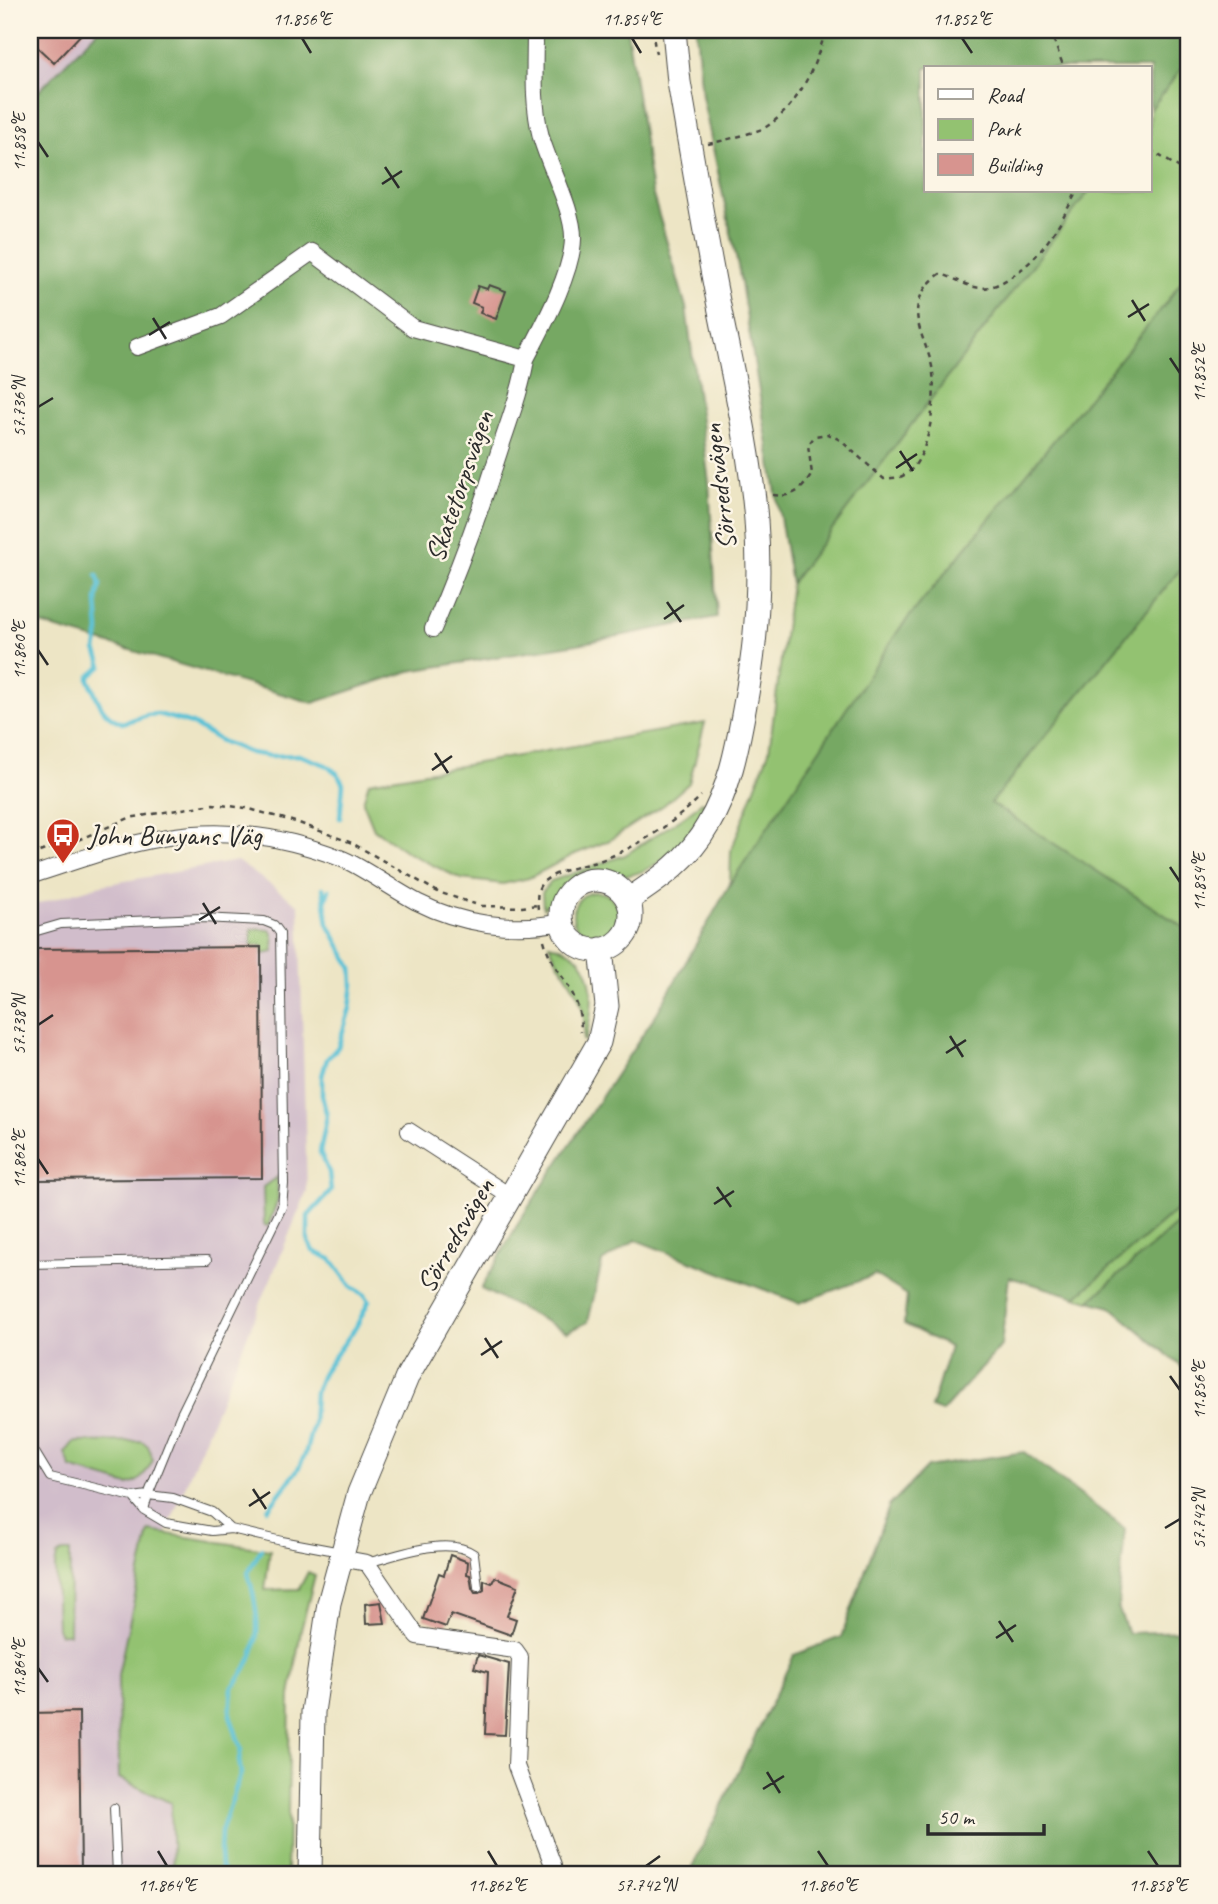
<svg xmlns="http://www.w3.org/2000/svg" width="1218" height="1904" font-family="Caveat,sans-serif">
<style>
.industrial{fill:#d1bdcb}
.green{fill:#93c271;stroke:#5f764e;stroke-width:2}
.forest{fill:#76a863;stroke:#506a47;stroke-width:2}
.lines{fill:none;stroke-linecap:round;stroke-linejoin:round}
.stream{stroke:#59c1d6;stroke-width:4.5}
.building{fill:#d7948f}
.lane-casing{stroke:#484742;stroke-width:10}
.street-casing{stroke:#484742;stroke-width:18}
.secondary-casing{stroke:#484742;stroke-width:25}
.path{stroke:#484742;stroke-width:2.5;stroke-dasharray:5 5;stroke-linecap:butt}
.lane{stroke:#fff;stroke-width:8}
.street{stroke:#fff;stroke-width:16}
.secondary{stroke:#fff;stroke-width:23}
.ticks{fill:none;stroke:#2b2b2b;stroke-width:2.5}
.labels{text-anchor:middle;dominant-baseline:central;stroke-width:5;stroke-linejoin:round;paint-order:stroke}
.street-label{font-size:28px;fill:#2b2b2b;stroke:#fcf5e5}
.poi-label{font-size:28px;fill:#2b2b2b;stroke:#fcf5e5;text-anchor:start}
.neatline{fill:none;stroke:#2b2b2b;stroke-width:2.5}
.ticks-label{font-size:18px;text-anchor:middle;fill:#2b2b2b}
</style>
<rect width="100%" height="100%" fill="#fcf5e5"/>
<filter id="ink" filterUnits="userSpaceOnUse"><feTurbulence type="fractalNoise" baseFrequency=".0143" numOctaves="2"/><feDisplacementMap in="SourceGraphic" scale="14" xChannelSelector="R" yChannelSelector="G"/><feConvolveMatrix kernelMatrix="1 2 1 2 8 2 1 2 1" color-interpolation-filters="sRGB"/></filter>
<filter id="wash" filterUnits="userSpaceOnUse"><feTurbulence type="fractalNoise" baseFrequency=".00686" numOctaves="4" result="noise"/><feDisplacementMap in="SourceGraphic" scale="28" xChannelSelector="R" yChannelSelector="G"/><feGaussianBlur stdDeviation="1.57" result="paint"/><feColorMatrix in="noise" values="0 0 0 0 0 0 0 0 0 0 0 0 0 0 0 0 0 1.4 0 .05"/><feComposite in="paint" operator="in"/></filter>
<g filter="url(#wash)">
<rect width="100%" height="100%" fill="#ede5c5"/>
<path class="industrial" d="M30,30H98L30,100Z
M237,861L299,905L307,1191L165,1535L149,1531L118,1675L120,1778L171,1803L173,1874H30V906L97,886Z"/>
<path class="green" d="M1188,60V273L730,884L731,851L769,751L791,583L1089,191H1150V110Z
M1188,560V930L990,803Z
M705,723L689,783L664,805L608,841L575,854L529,878L503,884L461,879L408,853L374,829L363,802L369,782Z
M702,802L705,804C693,837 654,878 616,876C604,875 596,870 584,873C565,879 558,898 543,908L542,892L551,881L625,855L686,815Z
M573 915a23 23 0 1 1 46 0a23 23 0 1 1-46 0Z
M251,929L270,930L273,935L274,952L263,954V945L251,946Z
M549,944C599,952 596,1003 585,1041L583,1040C590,992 565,983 549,944Z
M277,1177L278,1199L268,1226L264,1225L263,1187Z
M1188,1200V1215L1089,1301L1076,1297Z
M142,1441L148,1446L153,1460C146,1472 142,1482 128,1485L71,1468L65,1453L73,1443L78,1442Z
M149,1531L270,1550L265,1590L299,1589L308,1572L315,1575L301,1630L290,1696L287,1874H173L171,1803L119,1778L118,1675Z
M63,1552H70L69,1634H60L57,1628L55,1566L57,1556Z"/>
<path class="forest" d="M98,30H627L652,192L686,307L709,482L717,617L578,644L410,671L313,703L30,621V100Z
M696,30H1188V60L1150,110V68H926V191H1089L791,583L739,271L702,96Z
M1188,273V560L991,803L1188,930V1200L1076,1297L1009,1277L1001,1346L942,1412L931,1408L950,1347L904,1324L907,1295L875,1275L799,1303L636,1240L602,1262L588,1322L567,1332L481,1289L520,1220L657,1013L730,884L900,628L1163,307Z
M1188,1215V1372L1111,1307L1089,1301Z
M1024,1452L1125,1529L1118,1607L1128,1633L1188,1631V1874H689L794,1655L841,1637L889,1506L927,1467Z"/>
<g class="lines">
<path class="stream" d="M97,575L100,584L97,600L99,631L96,650L102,666L89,677V680C100,701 98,713 122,723L147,715L158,714L192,724L221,741L250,753L271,756L299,755L326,765L338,774L343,784L340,818
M326,899L329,890
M268,1509L298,1469L305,1455L313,1424L315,1392L323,1372L356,1327L369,1301L365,1295L352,1287L331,1259L313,1251L308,1242V1216L331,1191L329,1172L320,1152L327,1116L322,1096V1076L327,1059L338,1047L350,1008L353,984L352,968L328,924L323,888
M225,1874L221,1867L220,1853L221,1832L241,1773L239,1760L241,1749L230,1715L232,1688C264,1650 261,1619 248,1573L261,1549"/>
</g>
<g id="blocks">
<path class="building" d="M30,30H85L54,63L30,40Z
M489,285L506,291L496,319L480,313L482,307L472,303L478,286L487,289Z
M261,947L262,1178L37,1180L35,949Z
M450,1555L468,1562L467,1574L470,1575L472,1588L475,1593H479L484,1590V1580L492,1583L495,1577L518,1586L507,1616L516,1619L511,1635L451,1614L446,1627L423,1619L439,1573L444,1575Z
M381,1602L385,1623L366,1624L365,1604Z
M478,1655L509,1664L505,1735L485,1734L488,1672L474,1668Z
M79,1712L81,1874H30V1713Z"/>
</g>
</g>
<g filter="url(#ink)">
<use href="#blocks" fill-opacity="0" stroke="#484742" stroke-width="2"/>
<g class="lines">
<g class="lane-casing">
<path id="lane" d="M30,933L61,924L202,918L264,921L274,925L280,933L284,1184L282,1207L181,1414L148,1495L144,1510
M30,1264L207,1260
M30,1444L50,1477L133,1497L148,1495L173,1498L212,1512L231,1529
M133,1497L144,1510L166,1523L212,1531L231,1529L282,1541L341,1552
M367,1563C395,1556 448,1535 474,1554L478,1587
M114,1808L117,1874"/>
</g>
<g class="street-casing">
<path id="street" d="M137,347L221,316L312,252L413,328L526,359C542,328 572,274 573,239C574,211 549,166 541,137C532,102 535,66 535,30
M433,629C458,571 480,512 499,452C509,421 521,391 526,359
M30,876C122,845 194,818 293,843C312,848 336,855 353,864C375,876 395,890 417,902C460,924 514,932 561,922
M409,1131L511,1197
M340,1558L367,1563L417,1636L515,1650L520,1657L516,1766L553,1865L552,1874"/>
</g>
<g class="secondary-casing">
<path id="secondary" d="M561 915a35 35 0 1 1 70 0a35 35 0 1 1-70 0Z
M628,900C660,879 689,859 708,825C729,790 737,749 744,710C756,648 761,583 756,520C749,437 728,356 713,275C701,211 690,146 679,82L674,30
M310,1874L313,1712L329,1603L359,1493L408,1375L599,1042L607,1006L601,949"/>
</g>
<path class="path" d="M652,30L656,54
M1050,30L1064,68
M708,144C718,142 758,132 766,127C800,105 815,66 826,30
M1150,150L1188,173
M773,495C793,498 802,490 812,474L808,445L815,436L828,434L840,440L884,479C889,478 896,478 900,477C930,467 936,399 933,373C931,351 913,326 918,304C922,290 929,282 940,274C954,277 966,287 981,288C993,288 1001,283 1011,277C1044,255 1059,225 1077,191
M30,855L80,839L129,818L213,804L246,808L299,823L352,843L438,892L475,904
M481,906L522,907L537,905
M538,909C537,901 536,890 542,883C558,868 588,866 607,858C642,844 675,822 701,796
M544,940C554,978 581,986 581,1032"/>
<use href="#lane" class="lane"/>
<use href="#street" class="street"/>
<use href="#secondary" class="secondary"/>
</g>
</g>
<path class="ticks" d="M302,38L311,53M632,38L641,53M962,38L972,53M38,142L48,157M385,167L399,188M382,184L402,171M1132,300L1145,321M1128,317L1149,304M153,318L166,339M149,335L170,322M1170,358L1180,373M38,407L53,398M900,451L913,471M896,468L917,454M667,602L681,622M664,619L684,605M38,650L48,665M435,753L448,773M432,770L452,756M1170,867L1180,882M203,903L216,924M199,920L220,907M38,1025L53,1015M950,1036L963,1057M946,1053L966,1040M38,1159L48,1174M717,1187L731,1207M714,1204L734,1191M485,1338L498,1358M481,1355L502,1341M1170,1376L1180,1390M253,1489L266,1509M249,1506L270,1492M1165,1528L1180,1519M999,1621L1013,1642M996,1638L1016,1625M38,1668L48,1682M767,1772L780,1793M763,1789L784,1776M158,1851L167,1866M488,1851L497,1866M818,1851L828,1866M1148,1851L1158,1866M646,1866L660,1856"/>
<defs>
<g id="bus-pin" transform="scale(1.75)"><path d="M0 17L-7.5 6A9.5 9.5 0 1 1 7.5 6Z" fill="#c8321e" stroke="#fcf5e5"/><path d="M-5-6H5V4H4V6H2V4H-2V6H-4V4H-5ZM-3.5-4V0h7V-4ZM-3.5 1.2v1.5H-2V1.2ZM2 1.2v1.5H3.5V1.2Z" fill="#fff"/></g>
</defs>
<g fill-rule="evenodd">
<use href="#bus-pin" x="63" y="835"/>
</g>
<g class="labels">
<g class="street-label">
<text transform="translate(459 486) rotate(-71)">Skatetorpsvägen</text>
<text transform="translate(719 487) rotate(-97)">Sörredsvägen</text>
<text transform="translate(455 1235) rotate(-60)">Sörredsvägen</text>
</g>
<g class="poi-label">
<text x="88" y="835">John Bunyans Väg</text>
</g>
</g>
<rect width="1218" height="1904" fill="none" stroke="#fcf5e5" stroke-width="77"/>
<rect x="924" y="66" width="228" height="126" fill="#fcf5e5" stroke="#a8a49b" stroke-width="2"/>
<rect x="938" y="89" width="35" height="10" fill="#ffffff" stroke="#a8a49b" stroke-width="2"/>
<text x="987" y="102" font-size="21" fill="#2b2b2b">Road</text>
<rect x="938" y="119" width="35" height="21" fill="#93c271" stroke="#a8a49b" stroke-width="2"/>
<text x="987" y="136" font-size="21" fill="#2b2b2b">Park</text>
<rect x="938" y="154" width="35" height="21" fill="#d7948f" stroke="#a8a49b" stroke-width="2"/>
<text x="987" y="172" font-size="21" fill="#2b2b2b">Building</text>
<path d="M928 1824v10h116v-10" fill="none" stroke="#2b2b2b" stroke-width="3.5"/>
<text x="938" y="1824" font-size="21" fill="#2b2b2b" stroke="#fcf5e5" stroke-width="5" paint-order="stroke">50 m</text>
<rect x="38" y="38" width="1142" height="1828" class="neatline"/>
<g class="ticks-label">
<text x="302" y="25">11.856°E</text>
<text x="632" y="25">11.854°E</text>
<text x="962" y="25">11.852°E</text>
<text transform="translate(19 142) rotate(-90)" y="6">11.858°E</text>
<text transform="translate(1199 373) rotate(-90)" y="6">11.852°E</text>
<text transform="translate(19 407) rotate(-90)" y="6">57.736°N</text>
<text transform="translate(19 650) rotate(-90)" y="6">11.860°E</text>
<text transform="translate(1199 882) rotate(-90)" y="6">11.854°E</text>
<text transform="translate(19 1025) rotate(-90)" y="6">57.738°N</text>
<text transform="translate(19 1159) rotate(-90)" y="6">11.862°E</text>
<text transform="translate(1199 1390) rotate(-90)" y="6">11.856°E</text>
<text transform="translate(1199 1519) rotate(-90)" y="6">57.742°N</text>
<text transform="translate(19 1668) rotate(-90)" y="6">11.864°E</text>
<text x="167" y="1891">11.864°E</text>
<text x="497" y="1891">11.862°E</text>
<text x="646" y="1891">57.742°N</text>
<text x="828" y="1891">11.860°E</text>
<text x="1158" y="1891">11.858°E</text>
</g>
</svg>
